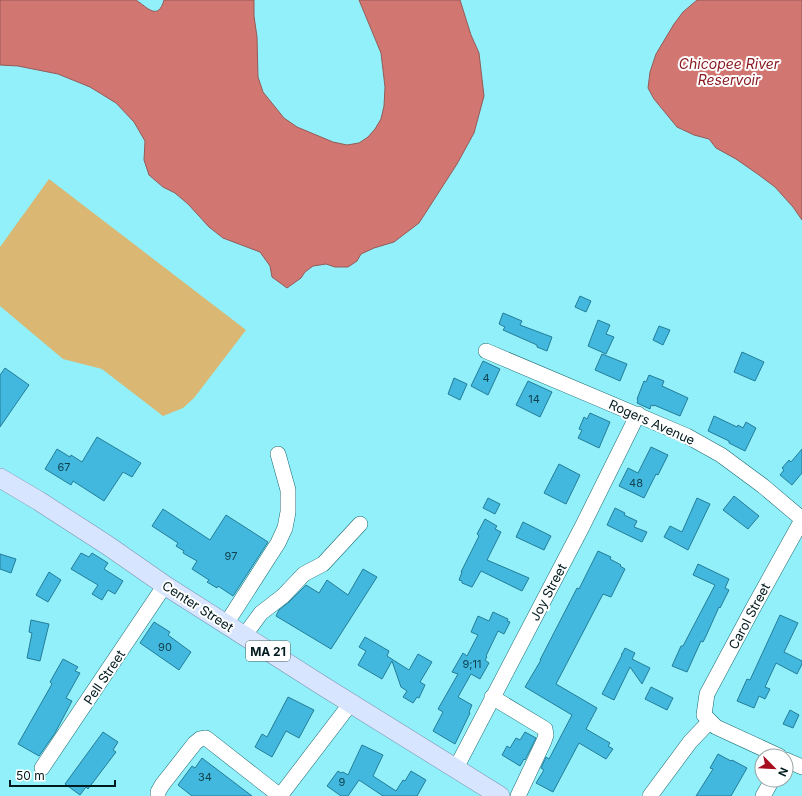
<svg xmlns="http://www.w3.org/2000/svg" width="802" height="796" font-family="Inter,sans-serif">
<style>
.green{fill:#dab773}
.water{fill:#d27671;stroke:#935b58}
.building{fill:#42b8de;stroke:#247d99}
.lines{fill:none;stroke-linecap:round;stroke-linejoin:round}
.minor-casing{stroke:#1b6970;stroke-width:16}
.major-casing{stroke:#7c93b0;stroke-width:20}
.minor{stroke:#fff;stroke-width:15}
.major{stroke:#d8e5fe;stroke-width:19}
.labels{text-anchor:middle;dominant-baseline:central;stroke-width:4;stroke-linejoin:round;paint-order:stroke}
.number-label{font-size:11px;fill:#10424e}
.shield{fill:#fff;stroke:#4c5f62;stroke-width:1}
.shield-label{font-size:12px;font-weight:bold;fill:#001b1e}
.street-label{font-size:13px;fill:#001b1e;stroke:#fff}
.water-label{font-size:14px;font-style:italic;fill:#8a1b21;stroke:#fff}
</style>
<rect width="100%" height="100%" fill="#91f0fa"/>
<path class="green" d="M49,179L246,330L194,398L183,408L163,416L102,369L63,359L0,306V247Z"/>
<path class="water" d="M0,0H136C148,8 158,21 164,0H254V16L257,37L258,77L263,92L284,118L297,127L333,142L347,145L359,143L368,137L375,129L381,119L384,106L385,87L381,53L359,0H460L471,35L479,53L484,96L474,133L457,164L419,223L394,242L374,248L361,254L357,261L348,267H335L326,264L313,266L305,272L301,278L287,288L272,277L270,266L260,252L223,238L209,227L188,204L175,193L163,187L149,175L144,160L145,141L134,122L116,103L90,87L58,74L18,66L0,65Z
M697,0H802V220L793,207L775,187L759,175L736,159L716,148L709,139L694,135L677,127L654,99L648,88L650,72L656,54L674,24L683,12Z"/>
<path class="building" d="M580,296L591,301L586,312L575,307Z
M503,313L522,321L520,325L552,337L547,351L537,347V345L503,330L505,327L499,324Z
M598,320L610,325L606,334L614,337L606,354L588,346Z
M659,326L670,330L663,345L653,340Z
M742,352L764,362L755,381L734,372Z
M602,354L627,364L620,381L595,370Z
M483,361L500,369L488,395L471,386Z
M5,368L29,385L0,427V375Z
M649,375L664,381L662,386L688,398L680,416L654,405V406L651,405L650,409L637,403L638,400L637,399L644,381L646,382Z
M454,378L467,384L460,400L448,394Z
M528,381L552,392L540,417L516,405Z
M590,413L610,422L599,448L578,438L582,430L579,429L584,417L587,419Z
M714,416L737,427L738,425L743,428L746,422L756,428L745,451L729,443V441L708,431Z
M97,437L141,463L132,477L123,472L104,501L73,481L71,485L45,469L57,449L70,457L71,455L82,462Z
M651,447L668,455L658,475L656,474L644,498L619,486L628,468L638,473Z
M802,449V473L792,485L780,475L784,470L782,468L789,460L791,462Z
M559,464L580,475L566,504L544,493Z
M734,496L759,516L748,529L723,510Z
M488,498L500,504L495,514L483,508Z
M697,498L710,504L688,550L664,537L670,526L682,532Z
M615,508L625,513L624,515L637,521L634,527L647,532L642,542L607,525Z
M163,509L210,540L226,515L268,542L233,596L218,586L217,588L207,582L209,580L192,569L197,561L183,553L184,551L176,546L178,543L152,526Z
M485,519L497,526L495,529L501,532L487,560L529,578L522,591L481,571L472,587L462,583V581L459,580L462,572H461L479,536L477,534Z
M523,522L551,536L544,550L516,537Z
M598,551L611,557L610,559L621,565L620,566L625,569L611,597L603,594L556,684L597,708L586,729L610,743L608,746L613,749L606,759L579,743L553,792L536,783L544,770L541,768L546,757L549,759L572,715L525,687L541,660H540L577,588L579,589Z
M81,553L89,557L92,553L108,563L104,569L123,581L115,594L108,590L102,600L92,594L98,585L71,569Z
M0,554L16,559L11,573L0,569Z
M698,564L729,579L725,588L729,590L720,608L719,607L706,636L703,642L701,641L687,672L672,666L681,646H683L715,585L693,575Z
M363,569L377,577L331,649L276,616L279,610L289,602L306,585L319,593L327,580L348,595Z
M49,572L61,580L48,602L36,595Z
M493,612L508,619L507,621L510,622L504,634L498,631L486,656L487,657L485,660L489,663L480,679L471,674L458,697L472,705L469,712L470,713L455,744L433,731L443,712L438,709L458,674L452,672L463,653L467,656L478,635L471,632L478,616L489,621Z
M780,615L798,623L784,652L802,661V664L797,674L776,663L765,687L770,689L765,699L759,696L754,708L737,701L747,679L750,680Z
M31,620L49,624L40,661L27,658L32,633L29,632Z
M154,622L170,632L168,635L191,652L179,670L140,643Z
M365,637L389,651L387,656L409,670L418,654L432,662L420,682L425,685L419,698L417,697L413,703L403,697L407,691L401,687L392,661L382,679L358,665L366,651L359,647Z
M625,648L635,653L632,659L650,668L642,684L630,667L614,700L602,694L622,655L621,654H622Z
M63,659L78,667L75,671L80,673L66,698L72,701L55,733L39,756L18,744L52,684L50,682Z
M651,687L673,698L667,710L645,699Z
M288,697L314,710L299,738L286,731L272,757L255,747L262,734L267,737Z
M790,710L799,715L793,728L783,724Z
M103,732L118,742L113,750L116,752L88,789L86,787L80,795L65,784Z
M525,732L536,738L525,760L524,759L520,766L502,755L507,746L510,748L516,738L520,740Z
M362,745L383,755L373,776L396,791L403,780L405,781L411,771L426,780L417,796H383L359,780L348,796H341L327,786L338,771L341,773L343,772L348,775Z
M718,754L731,761L732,760L747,768L731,796H696L713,769L710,768Z
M202,758L252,796H192L178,785L192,766L195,768Z"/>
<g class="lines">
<g class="minor-casing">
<path id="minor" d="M486,351L687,436L721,455L763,486L802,519
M226,624L278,543L285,528L288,512V490L278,454
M244,636L261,613L283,596L304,574L323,564L360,524
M492,697L545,729L546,735L544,741L518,796
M779,756L716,727L704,715L707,694L752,610L802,520
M786,760L802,767
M42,768L165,585
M456,768L582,527L638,414
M158,796V792L162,785L195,743L200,739L206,738L280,796
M280,796L351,703
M650,796L690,742L710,721
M763,796L772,780"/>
</g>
<g class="major-casing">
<path id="major" d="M0,478L39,501L107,545L166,586L323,686L500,796"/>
</g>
<use href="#minor" class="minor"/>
<use href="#major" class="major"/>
</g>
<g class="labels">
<g class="number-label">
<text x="486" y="378">4</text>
<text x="534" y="399">14</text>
<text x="64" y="467">67</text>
<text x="636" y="483">48</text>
<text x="231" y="556">97</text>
<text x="165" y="647">90</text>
<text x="472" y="664">9;11</text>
<text x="205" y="777">34</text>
<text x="342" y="782">9</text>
</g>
<rect class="shield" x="246" y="641" width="44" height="20" rx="3"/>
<g class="shield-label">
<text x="268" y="651">MA 21</text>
</g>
<g class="street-label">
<text transform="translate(652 422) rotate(24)">Rogers Avenue</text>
<text transform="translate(548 592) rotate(-62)">Joy Street</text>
<text transform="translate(198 606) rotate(33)">Center Street</text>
<text transform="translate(749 616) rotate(-62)">Carol Street</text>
<text transform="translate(104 677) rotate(-56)">Pell Street</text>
</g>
<g class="water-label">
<text x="729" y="63">Chicopee River<tspan x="729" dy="16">Reservoir</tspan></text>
</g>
</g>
<g transform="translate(774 768) rotate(114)"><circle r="19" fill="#ffffff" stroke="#99a4a5"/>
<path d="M0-3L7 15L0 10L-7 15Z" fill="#a70f21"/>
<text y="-6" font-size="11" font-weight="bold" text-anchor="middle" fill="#001b1e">N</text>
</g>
<path d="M10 780v6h105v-6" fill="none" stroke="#001b1e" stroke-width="2"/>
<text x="16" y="780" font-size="12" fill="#001b1e" stroke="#ffffff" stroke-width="3" paint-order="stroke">50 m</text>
</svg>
